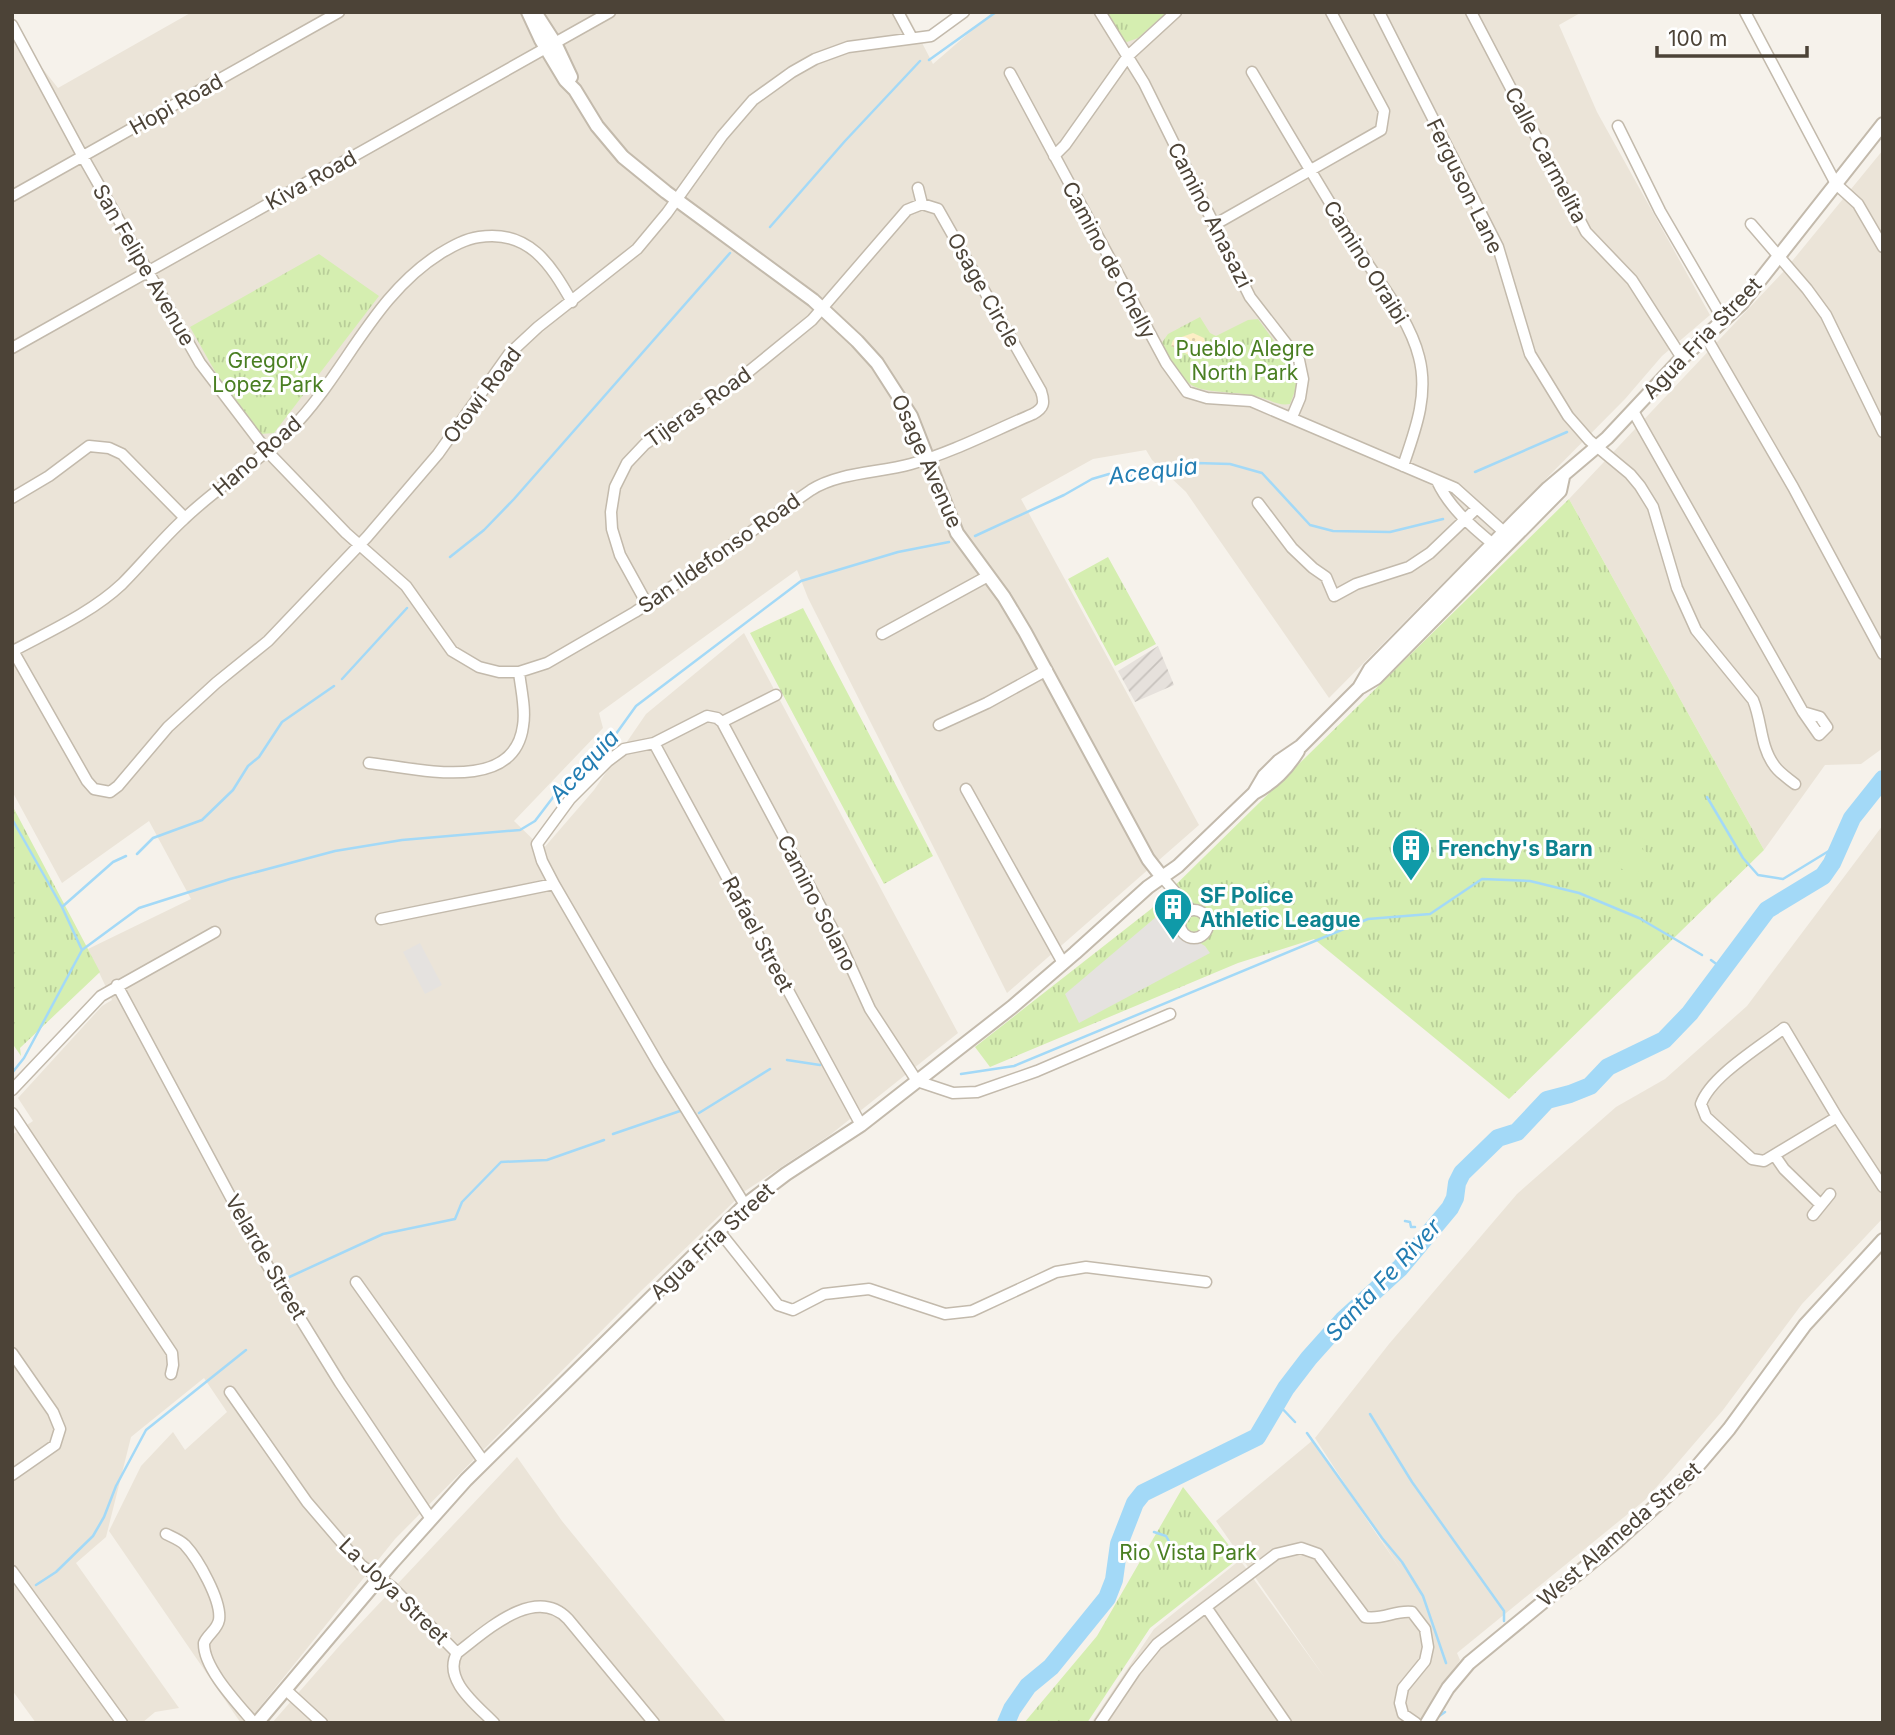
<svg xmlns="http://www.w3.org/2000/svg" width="1895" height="1735" font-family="Inter,sans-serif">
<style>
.residential{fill:#ebe4d8}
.industrial{fill:url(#industrial-furrows)}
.grass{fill:url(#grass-tufts)}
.sand{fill:url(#sand-dots)}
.garden{fill:#d5eeb0}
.parking{fill:#e5e2df}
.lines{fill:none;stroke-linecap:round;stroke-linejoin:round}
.stream{stroke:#a3d9f7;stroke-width:2.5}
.river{stroke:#a3d9f7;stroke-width:18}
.minor-casing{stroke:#c3baac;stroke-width:13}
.tertiary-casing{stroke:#c3baac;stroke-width:16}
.minor{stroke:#fff;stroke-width:10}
.tertiary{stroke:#fff;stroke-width:12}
.labels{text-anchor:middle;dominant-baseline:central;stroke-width:6;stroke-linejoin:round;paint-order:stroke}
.street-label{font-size:21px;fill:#4c4337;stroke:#fff}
.park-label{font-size:21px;fill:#4a7f22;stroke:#fff}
.culture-label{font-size:21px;font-weight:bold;fill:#0d838f;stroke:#fff;text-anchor:start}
.water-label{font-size:23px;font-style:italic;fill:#237db2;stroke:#fff}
</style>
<defs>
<pattern id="industrial-furrows" width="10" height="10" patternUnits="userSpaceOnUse" patternTransform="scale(1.75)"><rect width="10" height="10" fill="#e6e1dc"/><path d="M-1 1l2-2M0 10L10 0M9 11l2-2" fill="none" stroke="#c7c2bd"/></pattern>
<pattern id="grass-tufts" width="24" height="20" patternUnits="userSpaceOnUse" patternTransform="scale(1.75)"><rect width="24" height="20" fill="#d5eeb0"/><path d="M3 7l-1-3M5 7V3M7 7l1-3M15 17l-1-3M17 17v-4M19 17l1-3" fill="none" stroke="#b8cd98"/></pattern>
<pattern id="sand-dots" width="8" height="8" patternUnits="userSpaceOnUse" patternTransform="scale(1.75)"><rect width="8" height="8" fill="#fdeec5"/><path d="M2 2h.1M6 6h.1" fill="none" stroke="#dacdaa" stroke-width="1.8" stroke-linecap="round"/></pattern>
</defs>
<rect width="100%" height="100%" fill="#f6f2eb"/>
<path class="residential" d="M192,12H906L933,64L993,12H1582L1559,25L1597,112L1710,315L1662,356L1625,399L1329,698L1186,492L1152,460L1146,450L1093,459L1021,499L1199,825L1007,993L808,598L797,570L599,713L603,728L514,821L543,849L594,790L646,714L744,633L958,1033L830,1135L745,1191L641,1291L395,1539L247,1723H241L238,1719L109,1531L141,1466L173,1432L185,1450L227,1412L204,1378L131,1437L106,1537L76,1563L179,1708L155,1712L142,1723H36L12,1690V1135L33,1121L18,1098L102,1006L112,1000L88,949L191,899L149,821L62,883L12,791V30L58,88Z
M1883,150V748L1861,764L1825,765L1764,850L1569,499L1784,271Z
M1883,825V1218L1802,1304L1723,1410L1668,1474L1645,1500L1457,1653L1460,1660L1420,1723H1091L1154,1629L1240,1560L1325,1678L1216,1521L1313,1440L1401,1570L1315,1438L1389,1344L1517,1194L1616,1107L1665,1079L1747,1006Z
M517,1457L562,1521L727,1723H272L341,1644Z"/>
<path class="industrial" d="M1158,646L1174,685L1135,702L1118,671Z"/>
<path class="grass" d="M1105,12H1167L1138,38L1127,42L1121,39Z
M319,254L379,296L274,433L261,434L217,375L190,327Z
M1200,317L1210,333L1216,336L1248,320L1258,319L1293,367L1297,386L1290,404C1278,406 1271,400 1259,397C1240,391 1203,394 1190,384C1177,374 1169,358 1161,344L1168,334Z
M1569,499L1764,850L1509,1099L1314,939L1238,963L990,1067L975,1047L1151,909Z
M1108,557L1156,644L1115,666L1068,579Z
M803,608L933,856L884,884L750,633Z
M12,805L100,972L20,1048L21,1056L12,1043Z
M1183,1487L1239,1558L1150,1628L1087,1723H1024L1097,1636Z"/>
<path class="sand" d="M1193,333L1204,338L1205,342L1198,356L1193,357L1171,346L1173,340Z"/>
<path class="garden" d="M1633,834L1647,841L1642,849L1648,853L1636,876L1616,866Z"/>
<path class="parking" d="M1156,917L1205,946L1210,953L1079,1023L1065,994Z
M420,943L442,985L425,994L403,952Z"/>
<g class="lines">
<path class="stream" d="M929,60L996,12
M770,227L845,141L920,61
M1475,472L1567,432
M975,536L1064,495L1092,479L1109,474L1135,476L1196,463L1230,464L1262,473L1310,525L1333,531L1390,532L1443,519
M450,557L484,530L514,499L730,253
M342,679L407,608
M1707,797L1743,858L1758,875L1783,879L1837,846
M12,819L62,907
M137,854L153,838L202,820L233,790L248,766L259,757L282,722L334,686
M82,950L62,907L113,862L126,856
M1711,960L1723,969
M787,1060L820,1065
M12,1073L24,1058L82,950L139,908L230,879L335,851L402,840L520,830L535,821L570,775L608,745L636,706L801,581L898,552L949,542
M961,1074L1014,1066L1368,919L1430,914L1482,879L1530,881L1579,893L1639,918L1702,955
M699,1113L770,1069
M613,1134L680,1111
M1405,1221L1410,1222L1411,1227H1415
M285,1279L383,1234L455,1219L462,1202L501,1162L547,1160L604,1140
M1277,1403L1295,1422
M1370,1414L1412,1482L1504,1611V1621
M1307,1433L1382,1538L1402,1562L1423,1596L1446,1663
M1154,1532L1166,1536L1175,1552
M36,1585L56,1572L93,1536L104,1517L116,1486L146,1430L246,1350
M1435,1723V1719L1445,1712"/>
<path class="river" d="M1006,1723L1012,1709L1028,1686L1051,1667L1107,1598L1114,1580L1119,1544L1135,1503L1143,1493L1257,1437L1286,1388L1309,1358L1343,1320L1400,1268L1450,1208L1455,1198L1457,1183L1462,1173L1498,1138L1517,1132L1547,1100L1570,1094L1590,1086L1608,1067L1664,1040L1690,1013L1767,910L1823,876L1832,863L1852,818L1883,779"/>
<g class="minor-casing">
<path id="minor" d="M898,12L912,38
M1100,12L1144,83L1250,297L1299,360L1303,379L1300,398L1292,417
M1379,12L1498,247L1530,354L1568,416L1589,440L1630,474L1640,486L1653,507L1677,588L1696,630L1753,700C1762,721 1760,746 1774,765C1779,773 1789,779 1795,784
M1471,12L1586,232L1632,280L1682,358
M1745,12L1836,184L1858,204L1883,247
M12,25L83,157L200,363L267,451L346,533L406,586L452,651L479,667L499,672H519L547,663L635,612L647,604L811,490C839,472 879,473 911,464C953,452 993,431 1033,414C1044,408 1045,403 1041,391L938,209L922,204L907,210L812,320L731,386L645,444L627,463L615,487L611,512L612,529L620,555L647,604
M1252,72C1288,133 1324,194 1362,255C1382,286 1410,321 1419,357C1429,395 1415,431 1403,466
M1010,73L1166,363L1187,392L1207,398L1251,401L1455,488L1504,532L1505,539
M1618,126L1660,211L1724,321
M1054,156L1065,145L1128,56L1176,12
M918,188L922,204
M12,196L339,12
M1751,224L1807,289L1826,315L1883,432
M1214,225L1381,130L1384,111L1331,12
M1706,337L1793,487L1883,654
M12,348L610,12
M1633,411L1803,712L1820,717L1827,727L1819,735L1803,712
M1437,481C1449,507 1471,526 1493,544L1498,545
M12,498L49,476L89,446L109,448L122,454L185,518
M1258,503L1292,548L1313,568L1326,577L1334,596L1356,584L1409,567L1430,553L1477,508
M882,634L988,576
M12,649L87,781L94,789L110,792L118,786L168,727L216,683L268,641L367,537L438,454L509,354L538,327L637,249L667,213L722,136L753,100L792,72L815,59L848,47L931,36L964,12
M13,651C50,631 91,613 122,584C143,563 162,539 184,519C217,487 258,463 290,430C345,375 372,296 441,253C453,246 465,239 479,237C529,229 551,265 572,302
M722,722L840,943L870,1009L917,1081L953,1093L977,1092L1037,1071L1170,1014
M939,725L987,703L1047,670
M654,743L861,1125
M369,763C416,768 514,795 523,726C526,709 521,690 519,672
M966,789L1063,963
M1162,877L1191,910
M554,884L659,1065L745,1205
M1180 924a14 14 0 1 1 28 0a14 14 0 1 1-28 0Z
M381,919L554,884L542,861L537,844L570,799L608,761L624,749L654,743L707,716L717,718L722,722L776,695
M117,985L266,1263L340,1383L431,1519
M12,1090L101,996L215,932
M12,1113L172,1353L173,1365L171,1374
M1837,1117L1764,1161L1752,1159L1706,1117L1701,1104C1711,1076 1760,1047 1784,1028L1837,1117L1883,1187
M1775,1156L1784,1169L1821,1205
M1813,1215L1830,1194
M719,1231L778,1305L793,1310L824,1294L869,1289L945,1314L972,1311L1056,1272L1086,1267L1206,1282
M356,1282L484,1462
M12,1353L53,1412L60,1429L55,1445L12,1475
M230,1392L307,1502L361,1565L392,1587L457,1653
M166,1534C172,1537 180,1540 185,1545C198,1559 222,1601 219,1620C217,1630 208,1634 204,1643C203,1668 238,1704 254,1723
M12,1571L122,1723
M1206,1607L1286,1723
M457,1653C485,1632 535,1584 568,1619L654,1723
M457,1653C442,1680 478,1706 494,1723
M286,1690L322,1723
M1100,1723L1135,1671L1157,1644L1276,1554L1301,1548L1318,1554L1365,1617C1384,1620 1394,1610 1412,1612L1425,1629L1428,1647L1425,1661L1403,1688L1400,1703L1403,1714L1416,1723"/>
</g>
<g class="tertiary-casing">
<path id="tertiary" d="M528,12L541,40L565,80L575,90L597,126L623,157L666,192L813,300L857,341L877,363L911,416L957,533L1004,597L1025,632L1148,859L1162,877
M535,12L555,43L571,77
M1361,687L1376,678L1560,491L1563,477
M1254,793C1274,782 1286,770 1298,751
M257,1723L392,1563L466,1480L745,1205L786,1174L861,1125L1012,1007L1075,953L1148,887L1178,866L1254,793L1264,776L1279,761L1301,746L1359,688L1370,669L1516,520L1548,488L1607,438L1682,358L1742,303L1883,124
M1427,1723L1448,1688L1469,1663L1616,1542L1690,1475L1729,1429L1805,1325L1883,1240"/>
</g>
<use href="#minor" class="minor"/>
<use href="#tertiary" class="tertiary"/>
</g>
<defs>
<g id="building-pin" transform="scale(2.0125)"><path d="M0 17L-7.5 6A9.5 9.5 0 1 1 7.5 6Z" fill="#0f9aa8" stroke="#fff"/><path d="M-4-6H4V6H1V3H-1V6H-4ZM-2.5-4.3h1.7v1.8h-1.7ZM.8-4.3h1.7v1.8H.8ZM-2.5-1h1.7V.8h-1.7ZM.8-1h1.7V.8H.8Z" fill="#fff"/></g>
</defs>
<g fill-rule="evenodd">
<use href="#building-pin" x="1411" y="848"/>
<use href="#building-pin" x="1173" y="907"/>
</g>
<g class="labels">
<g class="street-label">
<text transform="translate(176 104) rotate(-29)">Hopi Road</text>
<text transform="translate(1546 155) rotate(62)">Calle Carmelita</text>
<text transform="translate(311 180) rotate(-29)">Kiva Road</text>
<text transform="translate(1465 186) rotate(64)">Ferguson Lane</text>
<text transform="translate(1210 215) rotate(63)">Camino Anasazi</text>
<text transform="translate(1109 260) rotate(62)">Camino de Chelly</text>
<text transform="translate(1366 262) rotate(58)">Camino Oraibi</text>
<text transform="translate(144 265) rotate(60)">San Felipe Avenue</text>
<text transform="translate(984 290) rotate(61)">Osage Circle</text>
<text transform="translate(1702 338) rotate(-46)">Agua Fria Street</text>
<text transform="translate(482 395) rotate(-53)">Otowi Road</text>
<text transform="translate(698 407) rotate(-35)">Tijeras Road</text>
<text transform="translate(257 456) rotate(-41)">Hano Road</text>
<text transform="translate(927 461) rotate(66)">Osage Avenue</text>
<text transform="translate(719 553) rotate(-35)">San Ildefonso Road</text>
<text transform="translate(817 903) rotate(63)">Camino Solano</text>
<text transform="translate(758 934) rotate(62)">Rafael Street</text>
<text transform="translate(712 1241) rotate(-43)">Agua Fria Street</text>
<text transform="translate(266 1257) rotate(60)">Velarde Street</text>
<text transform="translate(1619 1534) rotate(-41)">West Alameda Street</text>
<text transform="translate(394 1591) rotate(44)">La Joya Street</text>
</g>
<g class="park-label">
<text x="1245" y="348">Pueblo Alegre<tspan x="1245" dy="24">North Park</tspan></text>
<text x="268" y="360">Gregory<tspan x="268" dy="24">Lopez Park</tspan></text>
<text x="1188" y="1552">Rio Vista Park</text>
</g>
<g class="culture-label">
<text x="1438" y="848">Frenchy's Barn</text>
<text x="1200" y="895">SF Police<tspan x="1200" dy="24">Athletic League</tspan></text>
</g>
<g class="water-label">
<text transform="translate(1153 471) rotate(-7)">Acequia</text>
<text transform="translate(584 766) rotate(-47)">Acequia</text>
<text transform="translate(1383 1280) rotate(-47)">Santa Fe River</text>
</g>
</g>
<rect width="1895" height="1735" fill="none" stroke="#4c4337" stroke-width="28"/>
<path d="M1657 46v10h150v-10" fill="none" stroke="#4c4337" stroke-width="3.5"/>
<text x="1668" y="46" font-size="21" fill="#4c4337" stroke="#ffffff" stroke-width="5" paint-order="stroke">100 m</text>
</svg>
